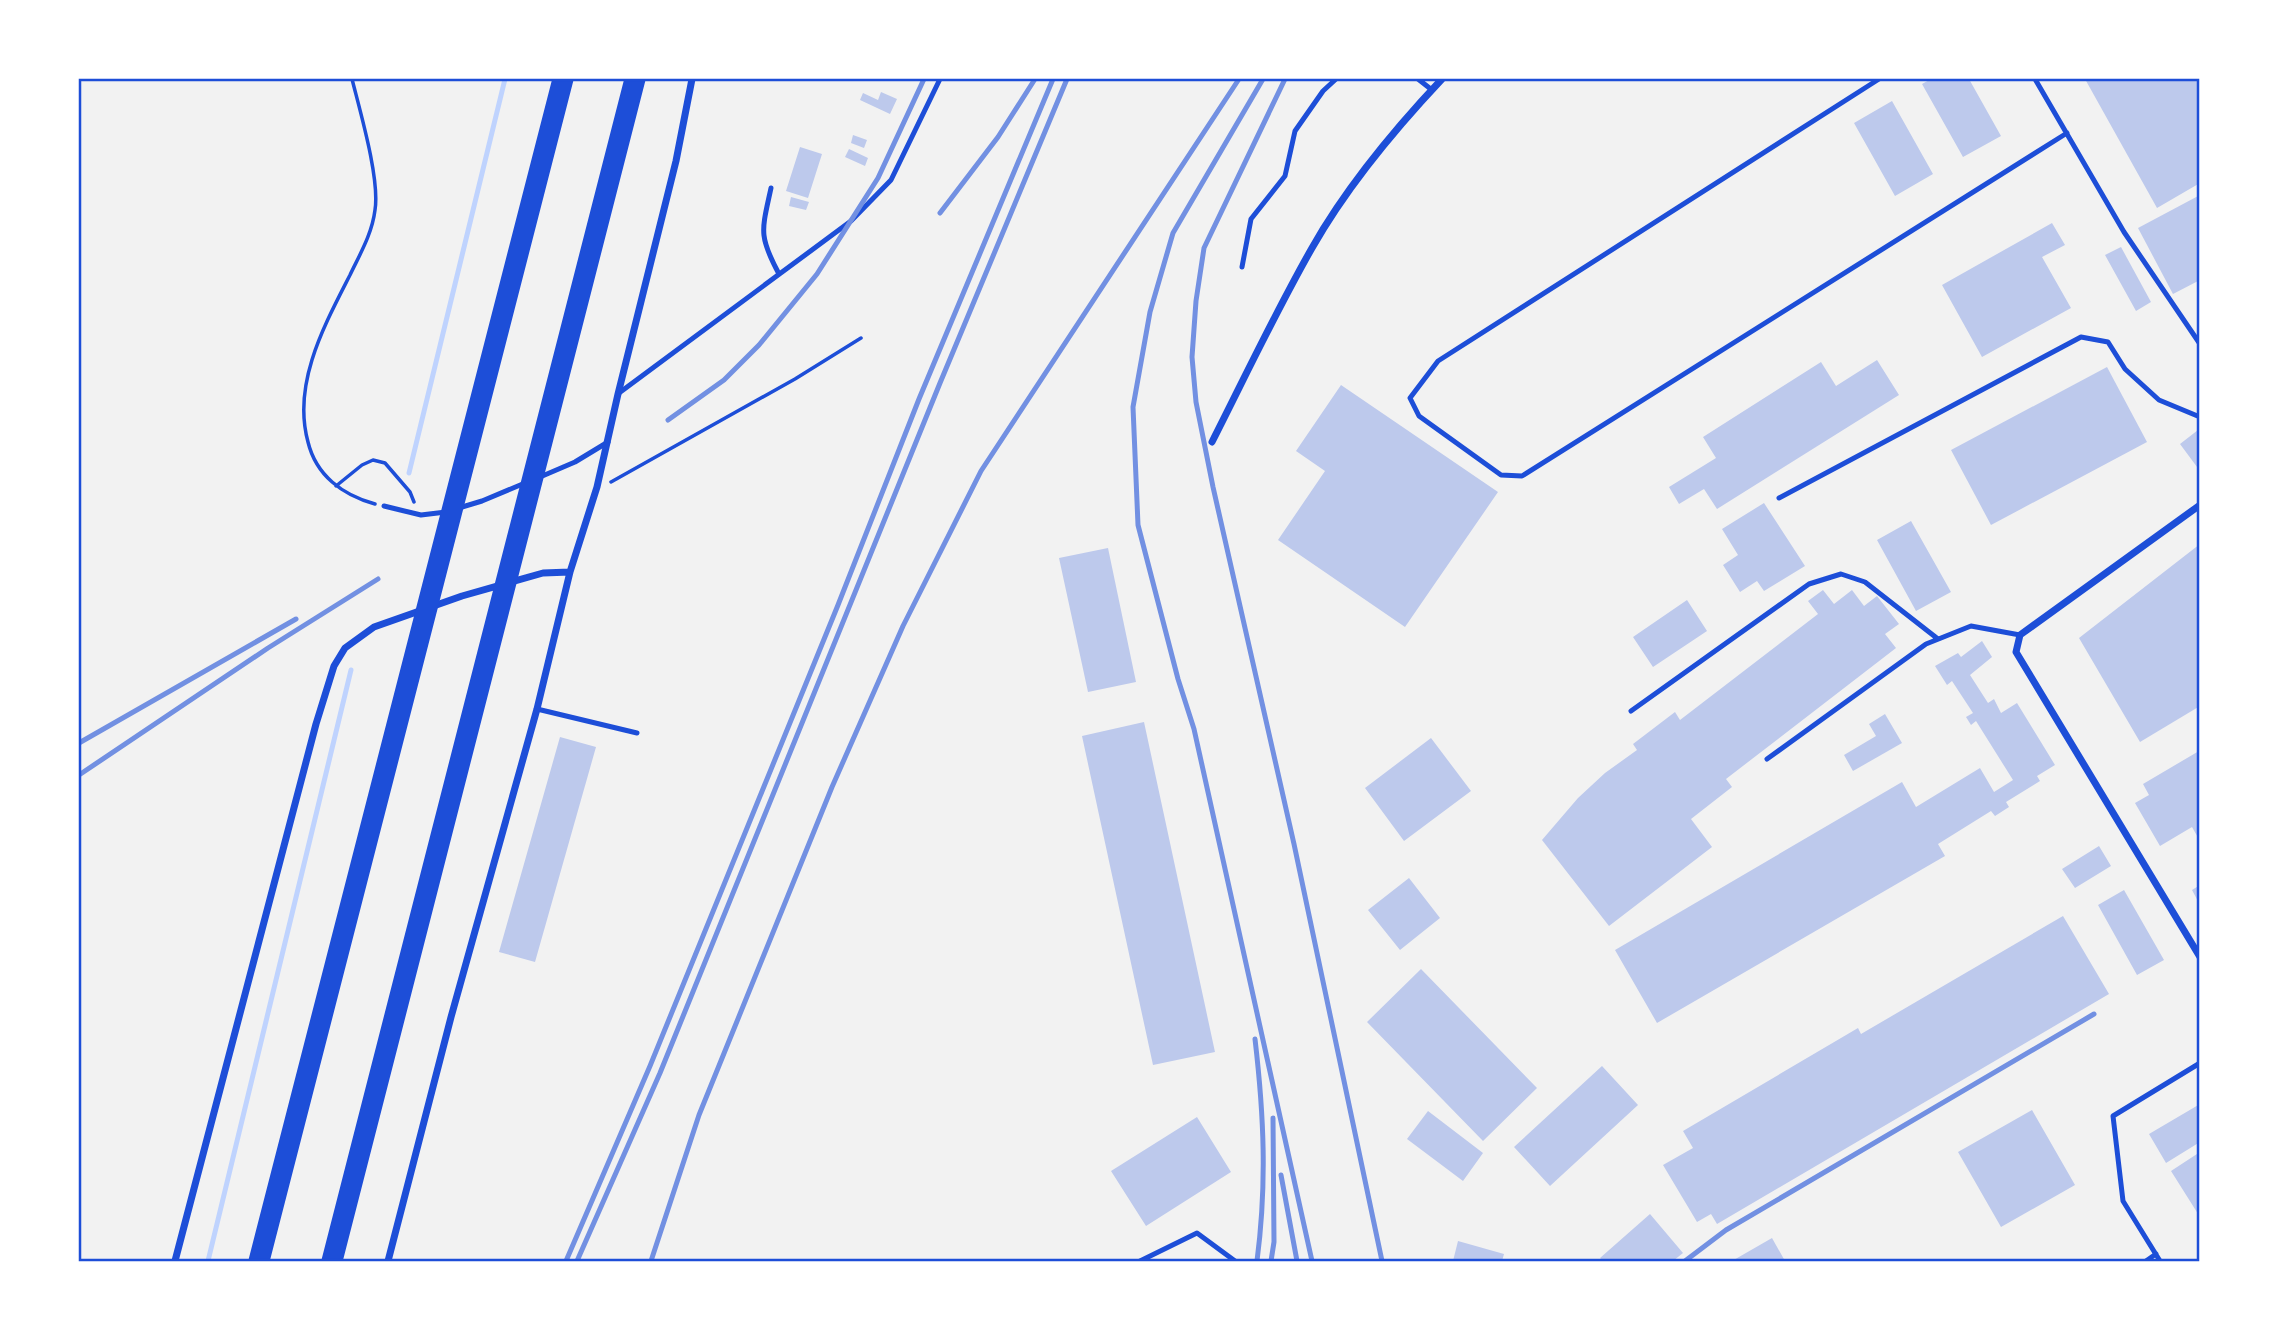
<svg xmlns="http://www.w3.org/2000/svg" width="2279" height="1340" font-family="Montserrat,sans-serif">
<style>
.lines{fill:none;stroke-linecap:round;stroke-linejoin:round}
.stream{stroke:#bfd3fe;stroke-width:5}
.building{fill:#bdc9ec}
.path{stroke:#1d4ed8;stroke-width:3.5}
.service{stroke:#1d4ed8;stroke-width:5}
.minor{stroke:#1d4ed8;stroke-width:7}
.motorway{stroke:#1d4ed8;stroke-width:21}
.rail{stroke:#7290e2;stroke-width:5}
.neatline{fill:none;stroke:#1d4ed8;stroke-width:2.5}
</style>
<rect width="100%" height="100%" fill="#f2f2f2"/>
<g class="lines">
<path class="stream" d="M409,473L505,79
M208,1261L351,670"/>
</g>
<path class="building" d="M1931,79H1969L2001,136L1963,157L1922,84Z
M2085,79H2200V183L2157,208Z
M881,92L897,99L890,114L860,100L863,93L878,100Z
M1892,101L1933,174L1895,196L1854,123Z
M853,135L867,140L864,148L851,143Z
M800,147L822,154L808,198L786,191Z
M849,149L868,158L865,166L845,157Z
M2200,195V280L2173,294L2138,228Z
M791,197L809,202L806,210L789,206Z
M2052,223L2065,245L2042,257L2071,308L1982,357L1942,285Z
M2121,247L2151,302L2136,311L2105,255Z
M1877,360L1899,395L1717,509L1704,489L1679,504L1669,487L1716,458L1703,437L1821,362L1836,386Z
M2107,367L2147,442L1991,525L1951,450Z
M1341,385L1498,492L1405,627L1278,540L1325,471L1296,451Z
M2198,430L2200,432V471L2180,444Z
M1764,503L1805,566L1764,591L1757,581L1740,592L1723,565L1738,555L1722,529Z
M1911,521L1951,592L1916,611L1877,540Z
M2200,544V706L2140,742L2079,638Z
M1108,548L1136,682L1088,692L1059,558Z
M1823,590L1834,604L1852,590L1864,606L1877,596L1899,624L1885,634L1896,648L1726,779L1732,787L1691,819L1712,847L1609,926L1542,840L1578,798L1605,773L1637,750L1633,744L1675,712L1680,720L1818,614L1808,601Z
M1687,600L1707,631L1653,667L1633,637Z
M1982,641L1992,657L1970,675L1988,703L1994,699L2001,713L2017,703L2055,765L2037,776L2040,781L2006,802L2009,807L1995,816L1991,811L1938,844L1945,856L1657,1023L1615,950L1902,782L1916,807L1980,768L1994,792L2013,780L1976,721L1971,725L1966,717L1973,713L1952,681L1947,685L1935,666L1958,653L1961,657Z
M1885,714L1902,743L1853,771L1844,755L1876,736L1869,724Z
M1144,722L1215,1052L1153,1065L1082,736Z
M560,737L596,747L535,962L499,952Z
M1431,738L1471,791L1404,841L1365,788Z
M2199,751L2200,841L2192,827L2160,846L2135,803L2149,795L2143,784Z
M2099,846L2111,866L2075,888L2062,869Z
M1409,878L1440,918L1400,950L1368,910Z
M2200,885V905L2192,890Z
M2124,890L2164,960L2137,975L2098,905Z
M2063,916L2109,994L1717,1224L1711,1214L1697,1222L1663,1165L1693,1148L1683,1131L1858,1028L1861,1034Z
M1421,969L1537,1088L1483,1141L1367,1022Z
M1602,1066L1638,1105L1550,1186L1514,1147Z
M2200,1104V1142L2166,1163L2149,1134Z
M2032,1110L2075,1185L2001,1227L1958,1152Z
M1428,1111L1483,1153L1463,1181L1407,1139Z
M1197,1117L1231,1172L1146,1226L1111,1171Z
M2200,1152V1217L2171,1171Z
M1650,1214L1683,1253L1673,1261H1603L1600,1258Z
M1772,1238L1785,1261H1732Z
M1458,1241L1504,1254L1502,1261H1453Z"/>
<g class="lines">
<path class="path" d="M352,79C360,111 380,179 375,210C372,234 360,254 350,275C324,326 292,384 308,442C316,475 342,495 375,504
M611,482L795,379L861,338
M336,486L362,465L373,460L385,463L410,492L414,502"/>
<path class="service" d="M1418,79L1432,90
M1879,79L1438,361L1410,398L1419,416L1501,475L1522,476L2067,133
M2035,79L2124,232L2200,344
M771,188C762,230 758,235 779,274
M1242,267L1251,219L1285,176L1295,131L1323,91L1336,79
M619,393L851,221L891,180L940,79
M540,477L575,462L608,442
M1779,498L2081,337L2108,342L2125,369L2159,400L2200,417
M384,506L421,515L446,512
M459,508L482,501L525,483
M537,709L637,733
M1631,711L1809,584L1841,574L1865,582L1938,639
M1767,759L1926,644L1971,626L2020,635
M1140,1261L1197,1233L1235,1261
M2146,1261L2156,1254
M2160,1261L2123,1201L2113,1116L2200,1063"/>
<path class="minor" d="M1212,442C1245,377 1276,311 1312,248C1347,186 1394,130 1442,79
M2200,505L2020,635L2016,652L2200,957
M175,1261L316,724L334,666L345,648L374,627L462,596L543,573L570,572
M388,1261L451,1017L537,709L570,572L597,487L618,394L676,161L692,79"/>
<path class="motorway" d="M259,1261L563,79
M332,1261L635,79"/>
<path class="rail" d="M1263,79L1173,233L1150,312L1133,407L1138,525L1178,679L1194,729L1312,1261
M1285,79L1204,248L1196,301L1192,357L1196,402L1213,487L1294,844L1382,1261
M940,213L998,137L1035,79
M668,420L724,380L759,345L817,274L878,178L924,79
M79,743L296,619
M79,775L268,648L378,579
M1255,1039C1264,1116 1267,1184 1257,1261
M1281,1175L1297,1261
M566,1261L650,1066L838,605L919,399L1053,79
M577,1261L660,1073L940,383L1067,79
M651,1261L699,1115L832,787L903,626L981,471L1239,79
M1271,1261L1274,1242L1273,1118
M1685,1261L1726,1230L2094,1014"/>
</g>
<rect width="2279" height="1340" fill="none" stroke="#ffffff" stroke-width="161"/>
<rect x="80" y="80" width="2118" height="1180" class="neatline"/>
</svg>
